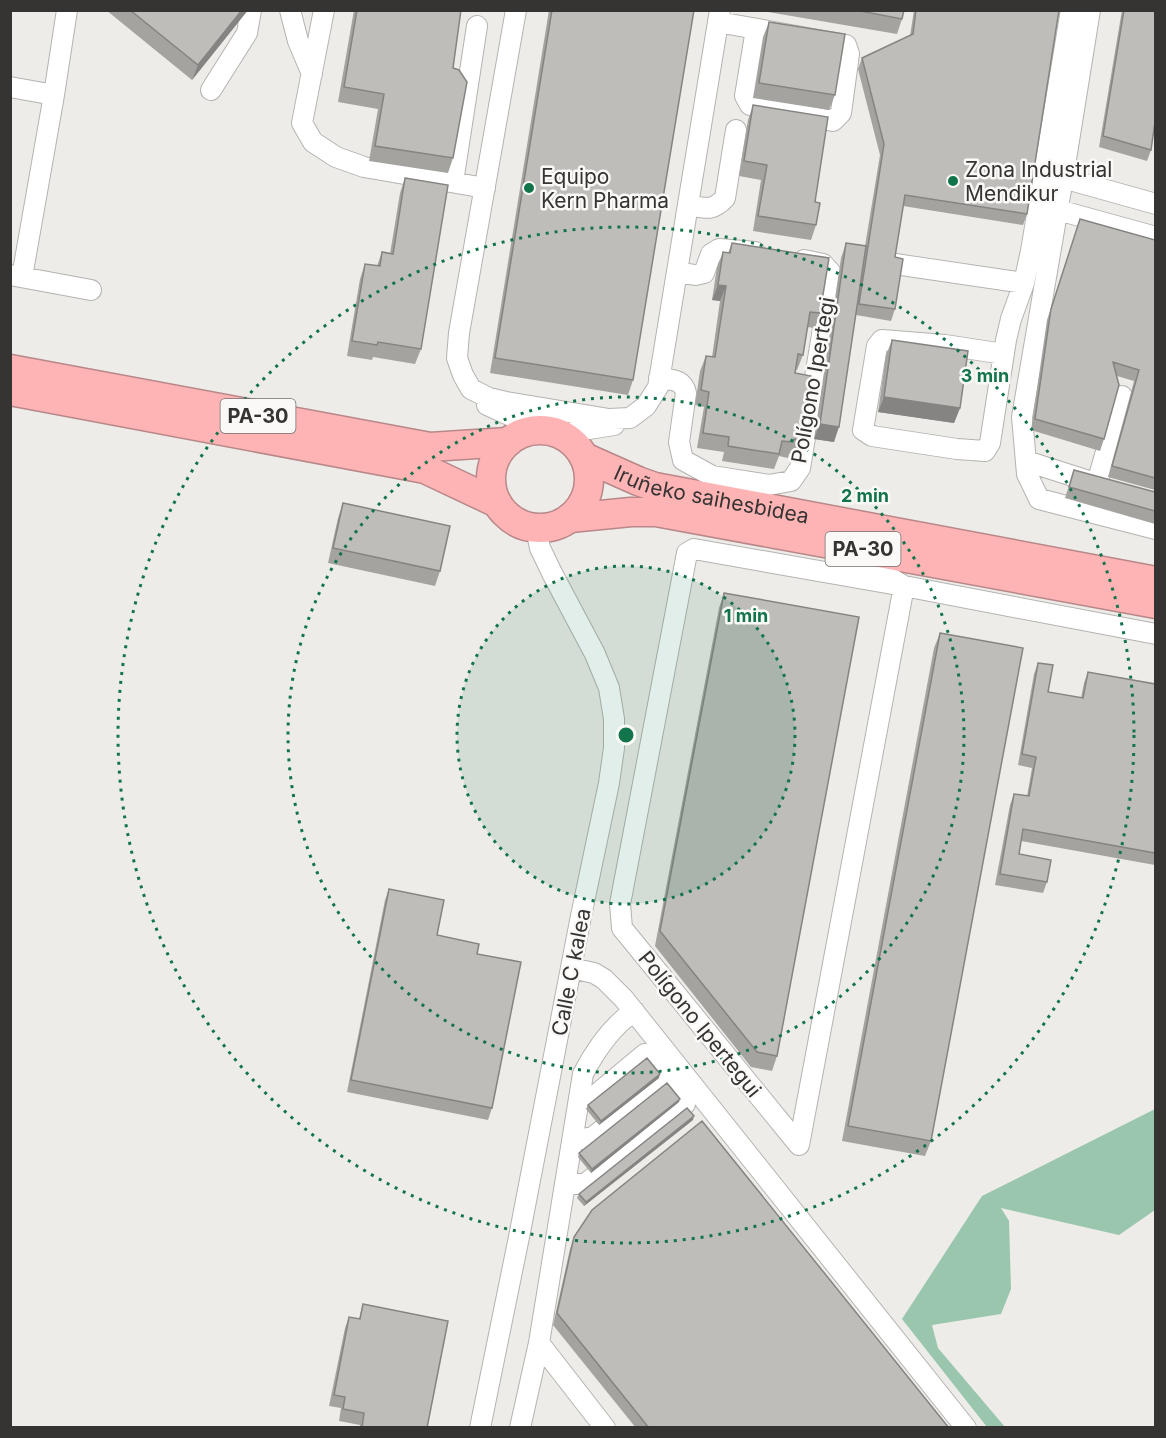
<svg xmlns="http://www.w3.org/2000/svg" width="1166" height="1438" font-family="Inter,sans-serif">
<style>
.green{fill:#9ac6ad}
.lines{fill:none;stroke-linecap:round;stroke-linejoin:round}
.minor-casing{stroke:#b5b3b1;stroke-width:22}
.highway-casing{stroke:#b88788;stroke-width:31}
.minor{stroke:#fff;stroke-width:20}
.highway{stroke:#feb4b5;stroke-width:28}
.wall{fill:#a4a3a0}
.shaded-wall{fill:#868482}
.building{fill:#bfbdba;stroke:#868482;stroke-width:1.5}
.ring{fill:none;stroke:#11744a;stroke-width:3;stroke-dasharray:3 6}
.poi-dot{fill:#11744a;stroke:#fbf9f7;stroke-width:2}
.labels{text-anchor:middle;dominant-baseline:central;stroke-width:5;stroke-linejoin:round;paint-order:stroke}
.shield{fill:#fbf9f7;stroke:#706f6e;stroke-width:1.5}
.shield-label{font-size:20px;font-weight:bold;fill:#353433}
.poi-label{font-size:21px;fill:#353433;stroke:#fbf9f7;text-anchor:start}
.street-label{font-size:21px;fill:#353433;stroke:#fbf9f7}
.centre{fill:#11744a;stroke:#fbf9f7;stroke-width:3}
.ring-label{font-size:18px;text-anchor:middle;font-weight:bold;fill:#11744a;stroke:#fbf9f7;stroke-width:5;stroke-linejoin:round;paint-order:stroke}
</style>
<rect width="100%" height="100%" fill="#eeece9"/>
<path class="green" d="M1155,1109V1210L1119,1235L1001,1208L1009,1221L1011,1289L1001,1314L932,1325L938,1348L1005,1427H987L902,1319L982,1196Z"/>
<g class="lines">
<g class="minor-casing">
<path id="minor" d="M290,10L298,41L312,74
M324,10L302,123L313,142L336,157L364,167L485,188
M516,10L459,333L457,358L463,375L471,389L489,398L506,402L609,419L630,418L646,406L658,387L720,10
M1090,10L1063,178L1022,417L1027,474L1039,499L1156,529
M718,22L846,45L849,54L841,113L833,121L750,105L745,96L756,29
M10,87L54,95
M211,90L247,33L251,10
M1063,178L1156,204
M453,182L477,26
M688,205C705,208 712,212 725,198L736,130
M1058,210L1156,237
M895,264L1024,283
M677,272L695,275L704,273L711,254L719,249L755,252
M10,275L91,290
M22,277L54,95L67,10
M1004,354L945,345L882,340L877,346L863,430L872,436L957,449L985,451L990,443L1006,340L1011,319L1024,283L1031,251L1071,10
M659,378C672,380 683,379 686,393L679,442L683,460L712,476L769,485L791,481L800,468L832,274L823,264L804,260
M487,405L522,421L535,430
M564,436L576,431L614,425
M1026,461L1095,483
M1097,483L1122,396
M694,549L904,586L799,1145L622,928L620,904L687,553Z
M843,558C866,562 884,574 904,586L1156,634
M571,968L594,973L604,979L624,999L966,1428
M572,1141L593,1137L666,1079
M565,1184H585L685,1104L645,1054L591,1099L579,1100
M480,1428L519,1237L581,916L609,783L614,748V719L609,688L595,654L552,573L540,548L536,528
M520,1428L539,1343
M605,1428L539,1343L583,1074C596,1049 611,1027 634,1011"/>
</g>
<g class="highway-casing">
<g id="highway">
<path d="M10,369L430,447L508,442"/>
<path d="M10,391L425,469L497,503"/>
<circle cx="540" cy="479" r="49"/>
<path id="s1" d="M584,457L638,481L655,487L1156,581"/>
<path d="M570,518L631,512H656L1156,604"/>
</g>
</g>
<use href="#minor" class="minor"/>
<use href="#highway" class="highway"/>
</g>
<path class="wall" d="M106,10H248L192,80Z
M354,10H461L453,68V158L448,173L369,161L378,109L338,102Z
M549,10H694L633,380L628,395L490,373Z
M768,10H904L902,19L897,34L768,12Z
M914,10H1059L1027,214L1023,225L903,206L895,257V309L891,321L856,315L834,442L814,439L841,258L846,243L865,246L880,155L858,69L862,58L910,36Z
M1122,10H1155L1151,150L1147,161L1099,147Z
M769,22L835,95L829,110L753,98L763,37Z
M753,105L815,202L816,225L811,240L753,231L761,180L739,176L748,120Z
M405,178L421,349L415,364L373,357L372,360L347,356L360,279L365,264L377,266L382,252L390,254L400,193Z
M1080,219L1155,240V490L1108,477L1134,381L1117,376L1104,439L1100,451L1031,430L1047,320Z
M732,243L820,313L815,328L807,327L803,355L797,370H796L795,373L801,437L796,452L793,455L789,454L788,458L779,456L774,469L722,461L724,452L697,448L704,407L695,405L700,371L706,356L712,357L720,301L712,300L717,267L723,252L728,253Z
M892,340L960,408L954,423L878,412L886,355Z
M1074,470L1155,492V524L1065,498Z
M343,503L440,571L435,586L328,563L338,518Z
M724,593L777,1056L772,1071L751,1067L655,946L719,608Z
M940,633L931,1141L925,1156L842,1141L934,648Z
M1038,663L1048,692L1081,698L1084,683L1088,672L1155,684V865L1021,841L1019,854L1047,882L1043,893L995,885L1010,805L1014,794L1027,796L1032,768L1018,765L1034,674Z
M389,889L437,935L477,954L492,1108L488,1120L347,1092L385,900Z
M659,1078L599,1125L586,1109L588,1105Z
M679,1102L591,1173L578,1157L579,1153Z
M693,1120L584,1206L577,1198L579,1194Z
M574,1237L949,1428H636L553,1325L570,1249Z
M363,1304L427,1428H360V1425L339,1421L341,1408L329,1406L345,1328L349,1317L359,1319Z"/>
<path class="shaded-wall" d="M242,10H248L192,80L198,65Z
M718,285L726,286L720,301L712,300Z
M884,397L960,408L954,423L878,412Z
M820,424L839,427L834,442L814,439Z
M801,437L796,452L793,455L798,440Z
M660,1074L659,1078L599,1125L601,1121Z
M680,1099L679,1102L591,1173L592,1169Z
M694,1116L693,1120L584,1206L586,1202Z"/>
<path class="building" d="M130,10H242L198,65Z
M357,10H461L453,68L459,70L467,82L453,158L375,146L384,94L344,87Z
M552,10H694L633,380L495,358Z
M855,10H904L902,19Z
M916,10H1059L1027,214L905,195L895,257L903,259L895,309L859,304L884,144L862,58L913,34Z
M1124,10H1155V122L1151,150L1103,136Z
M769,22L845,34L835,95L759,83Z
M753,105L828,117L815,202L820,203L816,225L758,216L767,165L744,161Z
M405,178L448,185L421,349L378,342L377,345L352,341L365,264L380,266L382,252L393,254Z
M1080,219L1155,240V478L1112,466L1139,370L1113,362L1119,385L1104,439L1035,419L1051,309Z
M732,243L829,258L820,313L810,312L803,355L798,354L795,373L811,376L801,437L798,440L794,439L793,442L782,441L779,454L728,446L729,437L703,433L709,392L701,390L706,356L715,357L726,286L718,285L723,252L730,253Z
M846,243L866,246L839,427L820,424Z
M892,340L968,351L960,408L884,397Z
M1074,470L1155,492V511L1069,487Z
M343,503L450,526L440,571L333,548Z
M724,593L859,617L777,1056L757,1052L660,931Z
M940,633L1023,648L931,1141L848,1126Z
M1038,663L1053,665L1048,692L1083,698L1088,672L1155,684V853L1023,829L1019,854L1051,860L1047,882L1000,874L1014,794L1029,796L1036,757L1022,754Z
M389,889L444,900L437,935L479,944L477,954L521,962L492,1108L351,1080Z
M647,1058L660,1074L601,1121L588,1105Z
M667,1083L680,1099L592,1169L579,1153Z
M687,1108L694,1116L586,1202L579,1194Z
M702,1121L949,1428H649L557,1313L574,1237L592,1210Z
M363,1304L448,1321L427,1428H362L364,1413L343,1409L345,1397L334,1395L349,1317L360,1319Z"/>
<circle cx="626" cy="735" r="169" fill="#11744a" fill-opacity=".12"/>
<g class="ring">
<circle cx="626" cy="735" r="169"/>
<circle cx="626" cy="735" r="338"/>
<circle cx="626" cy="735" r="508"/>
</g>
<g class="poi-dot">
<circle cx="953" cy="181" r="6"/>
<circle cx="529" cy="188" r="6"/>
</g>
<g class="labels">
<g class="shield">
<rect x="220.5" y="399" width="75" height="34" rx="4.5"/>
<rect x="825.5" y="532" width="75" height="34" rx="4.5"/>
</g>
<g class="shield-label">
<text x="258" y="416">PA-30</text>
<text x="863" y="549">PA-30</text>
</g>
<g class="poi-label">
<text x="965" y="169">Zona Industrial<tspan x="965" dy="24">Mendikur</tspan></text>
<text x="541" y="176">Equipo<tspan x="541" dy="24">Kern Pharma</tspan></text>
</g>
<g class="street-label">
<text transform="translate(813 380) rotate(-80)">Polígono Ipertegi</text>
<text stroke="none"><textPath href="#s1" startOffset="134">Iruñeko saihesbidea</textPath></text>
<text transform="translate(571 972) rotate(-79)">Calle C kalea</text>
<text transform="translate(700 1024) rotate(51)">Polígono Ipertegui</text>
</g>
</g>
<circle cx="626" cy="735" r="9" class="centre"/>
<g class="ring-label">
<text x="985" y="382">3 min</text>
<text x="865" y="502">2 min</text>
<text x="746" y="622">1 min</text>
</g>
<rect width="1166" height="1438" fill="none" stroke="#353433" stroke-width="24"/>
</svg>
